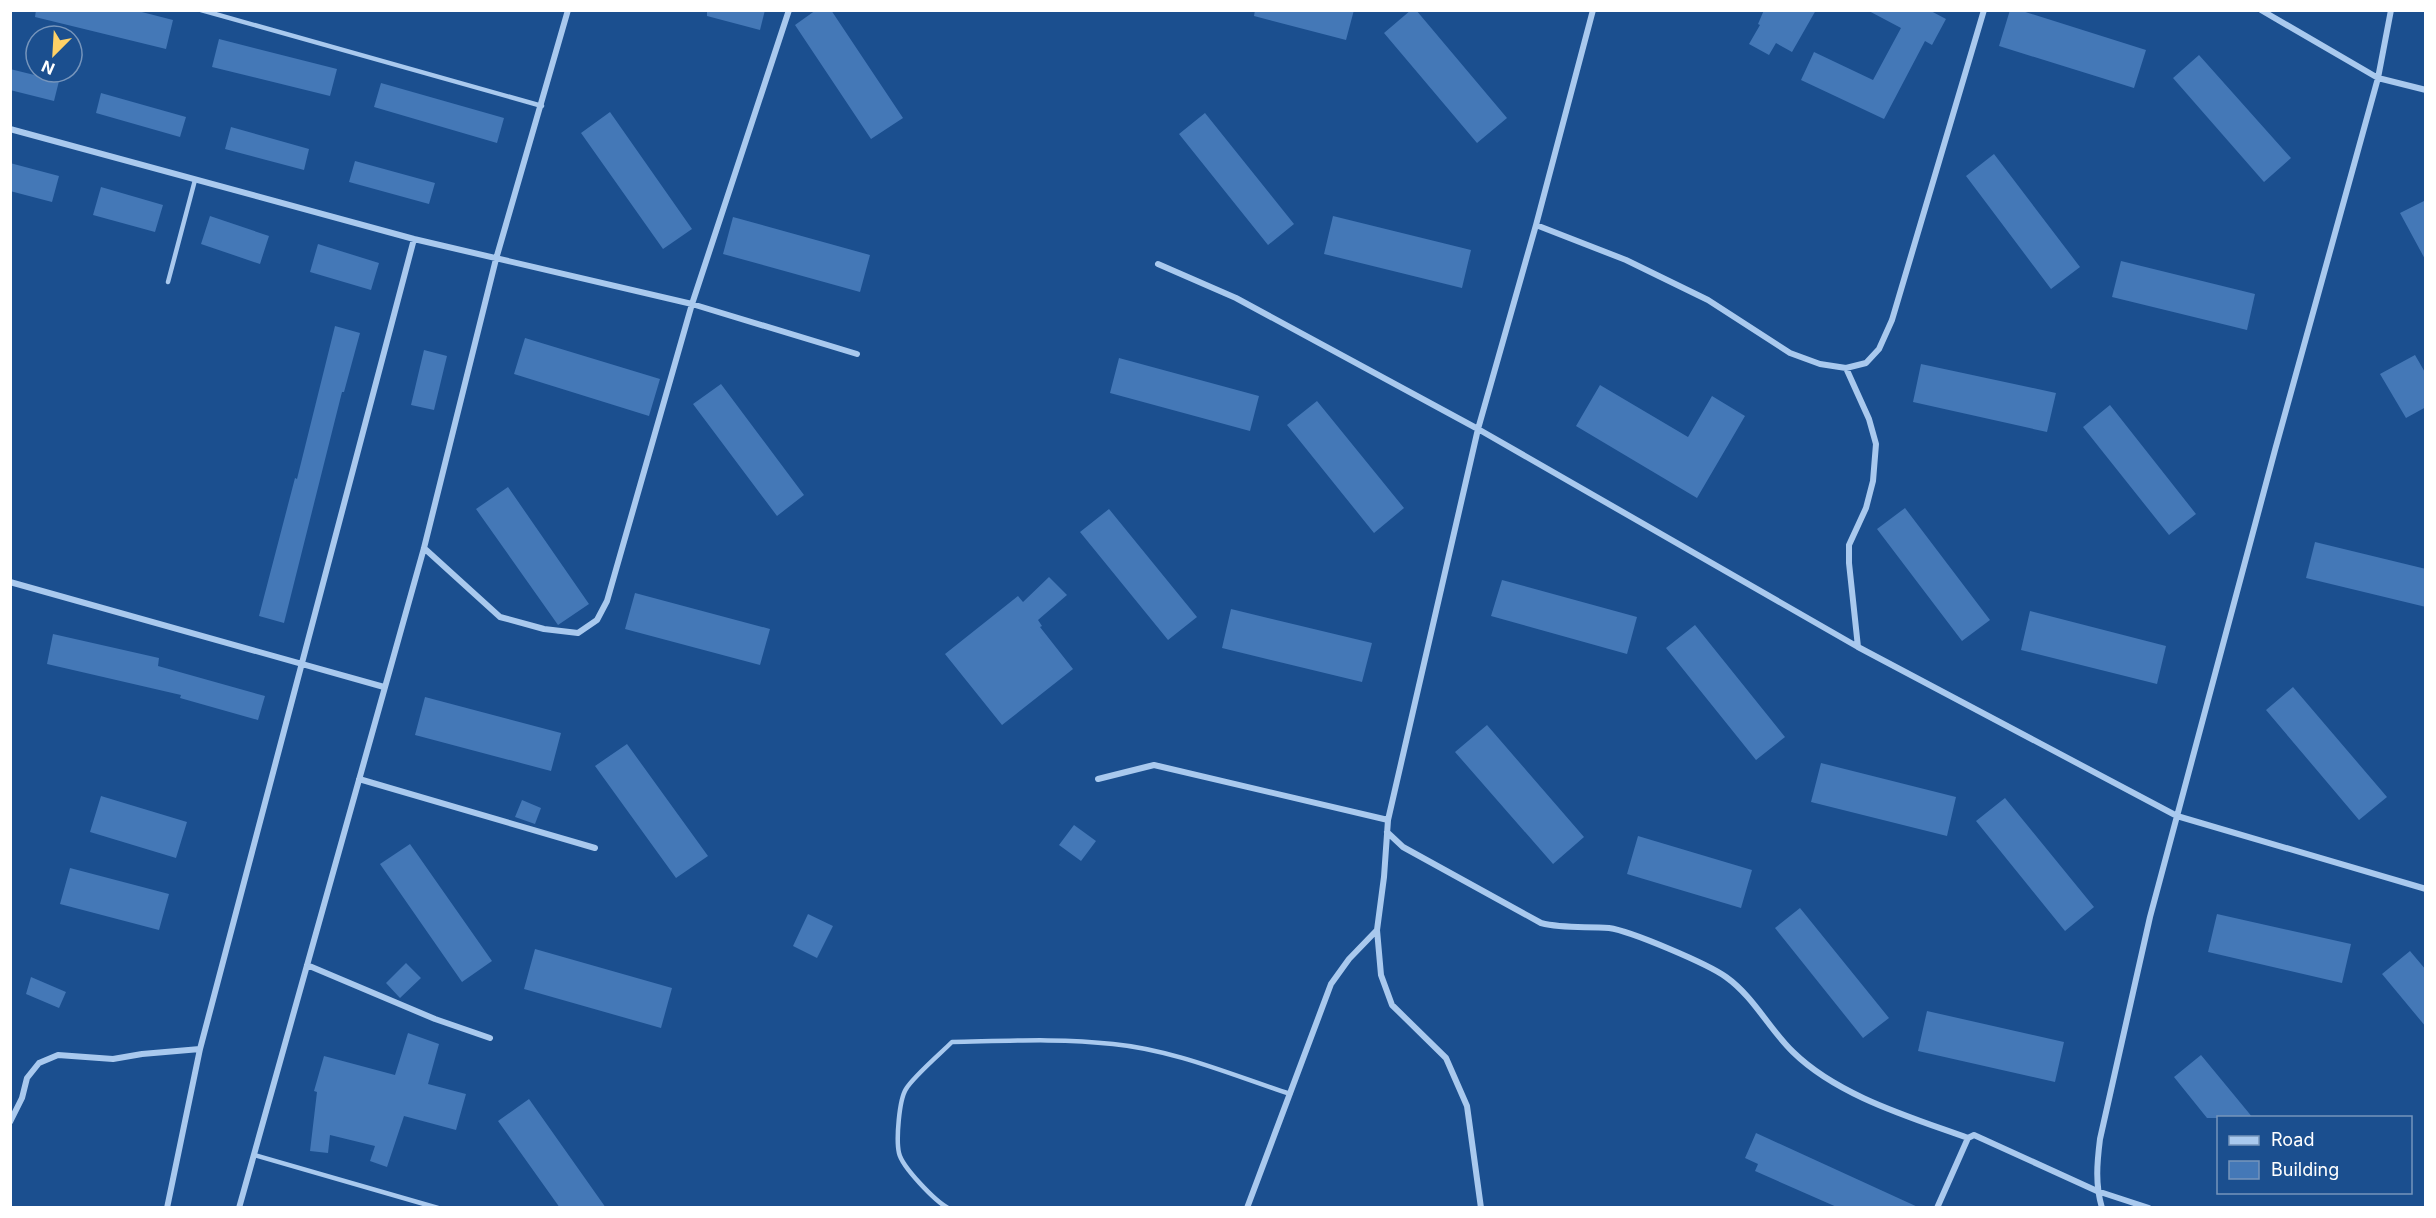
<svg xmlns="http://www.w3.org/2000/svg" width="2436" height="1218" font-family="Inter,sans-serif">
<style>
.building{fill:#4478b7}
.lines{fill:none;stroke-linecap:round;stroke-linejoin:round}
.lane{stroke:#a9c9ee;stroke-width:4.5}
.street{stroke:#a9c9ee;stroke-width:6}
</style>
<rect width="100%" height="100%" fill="#1b4f8f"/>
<path class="building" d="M36,10H134L173,20L166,49L35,17Z
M707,10H765L760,30L707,16Z
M816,10H831L903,118L871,139L795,25Z
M1255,10H1354L1346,40L1254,16Z
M1411,10H1416L1507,118L1477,143L1384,33Z
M1764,10H1816L1792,52L1776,43L1769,55L1749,44L1760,25L1758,24Z
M1867,10H1929L1946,19L1932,45L1925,41L1884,119L1801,80L1814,52L1873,80L1901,28Z
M2010,10H2019L2146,50L2134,88L1999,46Z
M219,39L337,69L330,96L212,67Z
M2199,55L2291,158L2264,182L2173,78Z
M10,69L59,81L54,101L10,90Z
M381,83L504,118L497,143L374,107Z
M101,93L186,117L180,137L96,113Z
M610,112L692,229L663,249L581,133Z
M1205,113L1294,224L1268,245L1179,134Z
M231,127L309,149L304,170L225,149Z
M1994,154L2080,267L2051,289L1966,176Z
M355,161L435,183L429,204L349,182Z
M10,163L59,176L52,202L10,191Z
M101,187L163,205L155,232L93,215Z
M2426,200V261L2400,213Z
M210,216L269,236L260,264L201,244Z
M1333,216L1471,250L1462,288L1324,254Z
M733,217L870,255L860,292L723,254Z
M318,244L379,263L371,290L310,272Z
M2121,261L2255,294L2247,330L2112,297Z
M335,326L360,333L344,392H342L284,623L259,616L295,478L297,479Z
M525,338L660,379L649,416L514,374Z
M424,350L447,356L434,410L411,405Z
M2415,355L2426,374V407L2406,418L2380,374Z
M1119,358L1259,396L1250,431L1110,393Z
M1921,364L2056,393L2047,432L1913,402Z
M721,384L804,495L777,516L693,404Z
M1600,385L1688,437L1712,396L1745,416L1697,498L1576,426Z
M1317,401L1404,508L1374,533L1287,425Z
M2110,405L2196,514L2169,535L2083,427Z
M508,487L589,604L558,625L476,509Z
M1905,508L1990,620L1962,641L1877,529Z
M1109,509L1197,617L1168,640L1080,532Z
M2315,542L2426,569V607L2306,578Z
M1049,577L1067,595L1038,620L1042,626L1040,627L1073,669L1002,725L945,654L1018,596L1023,602Z
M1502,580L1637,617L1627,654L1491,616Z
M635,593L770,629L760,665L625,629Z
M1231,609L1372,643L1362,682L1222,648Z
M2030,611L2166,646L2157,684L2021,650Z
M1695,625L1785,737L1756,760L1666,648Z
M53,634L159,658L158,666L265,696L258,720L180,698L181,695L47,664Z
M2293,687L2387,797L2359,820L2266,710Z
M425,697L561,733L551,771L415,735Z
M1487,725L1584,837L1553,864L1455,752Z
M627,744L708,856L676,878L595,766Z
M1821,763L1956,797L1947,836L1811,802Z
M101,796L187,822L176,858L90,832Z
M2005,798L2094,907L2065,931L1976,821Z
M522,800L541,808L535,824L515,817Z
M1074,825L1096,841L1081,861L1059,845Z
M1638,836L1752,870L1741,908L1627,874Z
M410,844L492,961L462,982L380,864Z
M70,868L169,894L159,930L60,904Z
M1800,908L1889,1018L1863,1038L1775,928Z
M808,914L833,926L817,958L793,946Z
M2217,914L2351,944L2342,983L2208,952Z
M535,949L672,988L661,1028L524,989Z
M2410,951L2426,970V1027L2382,974Z
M406,963L421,978L400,998L386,983Z
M31,977L66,992L59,1008L26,994Z
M1927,1011L2064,1042L2055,1082L1918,1051Z
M408,1033L439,1044L428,1084L466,1094L456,1130L404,1116L387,1167L370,1161L375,1146L330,1135L328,1153L310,1151L317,1092L314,1091L324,1056L395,1075Z
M2201,1055L2253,1118H2207L2174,1077Z
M529,1099L606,1208H560L498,1121Z
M1756,1133L1920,1208H1839L1755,1171L1758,1164L1745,1158Z"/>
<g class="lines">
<path class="lane" d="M201,10L542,106
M168,282L195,180
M254,1155L438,1208
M948,1208C935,1201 902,1167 899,1153C896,1140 899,1100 906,1089C913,1077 941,1053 952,1042C1006,1041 1060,1038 1113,1044C1174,1050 1232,1075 1290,1094"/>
<path class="street" d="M2261,10L2378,78L2426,90
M10,129L414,239L692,304L857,354
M1536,225L1626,260L1708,300L1790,353L1820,364L1846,368L1866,363L1879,349L1892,320L1984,10
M1158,264L1236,298L1478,429L1858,647L2177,816L2426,889
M1846,368L1869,419L1876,444L1873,481L1866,508L1849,545V563L1858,647
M424,548L500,617L544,629L578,633L597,620L607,601L692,304L789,10
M10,582L384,687
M359,779L595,848
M1098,779L1154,765L1388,820
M1387,832L1403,847L1541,923C1564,929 1586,926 1609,928C1631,931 1708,964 1726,977C1754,997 1769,1029 1793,1052C1838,1096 1910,1117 1968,1138
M1377,930L1381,975L1392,1005L1446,1058L1467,1106L1481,1208
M307,965L435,1019L490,1038
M10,1122L22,1098L27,1078L39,1063L58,1055L113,1059L142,1054L200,1049
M167,1208L200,1049L414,239
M239,1208L424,548L496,259L568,10
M1247,1208L1331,984L1349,959L1377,930L1384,877L1388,820L1478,429L1536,225L1593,10
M1937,1208L1968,1138L1974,1135L2097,1191L2149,1208
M2102,1208C2095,1184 2097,1163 2100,1139L2150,917L2275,450L2378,78L2391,10"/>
</g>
<rect width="2436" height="1218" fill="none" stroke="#ffffff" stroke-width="24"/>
<rect x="2217" y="1116" width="195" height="78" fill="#1b4f8f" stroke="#7695bc" stroke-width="1.5"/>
<rect x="2229" y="1136" width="30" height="9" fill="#a9c9ee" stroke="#7695bc" stroke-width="1.5"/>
<text x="2271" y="1146" font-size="18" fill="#ffffff">Road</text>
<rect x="2229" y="1161" width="30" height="18" fill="#4478b7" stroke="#7695bc" stroke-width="1.5"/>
<text x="2271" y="1176" font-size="18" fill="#ffffff">Building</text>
<g transform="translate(54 54) rotate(204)"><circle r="28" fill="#1b4f8f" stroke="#7695bc" stroke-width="1.5"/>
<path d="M0-4.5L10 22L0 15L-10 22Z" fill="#ffd166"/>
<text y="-9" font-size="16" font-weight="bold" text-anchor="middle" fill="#ffffff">N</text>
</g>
</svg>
